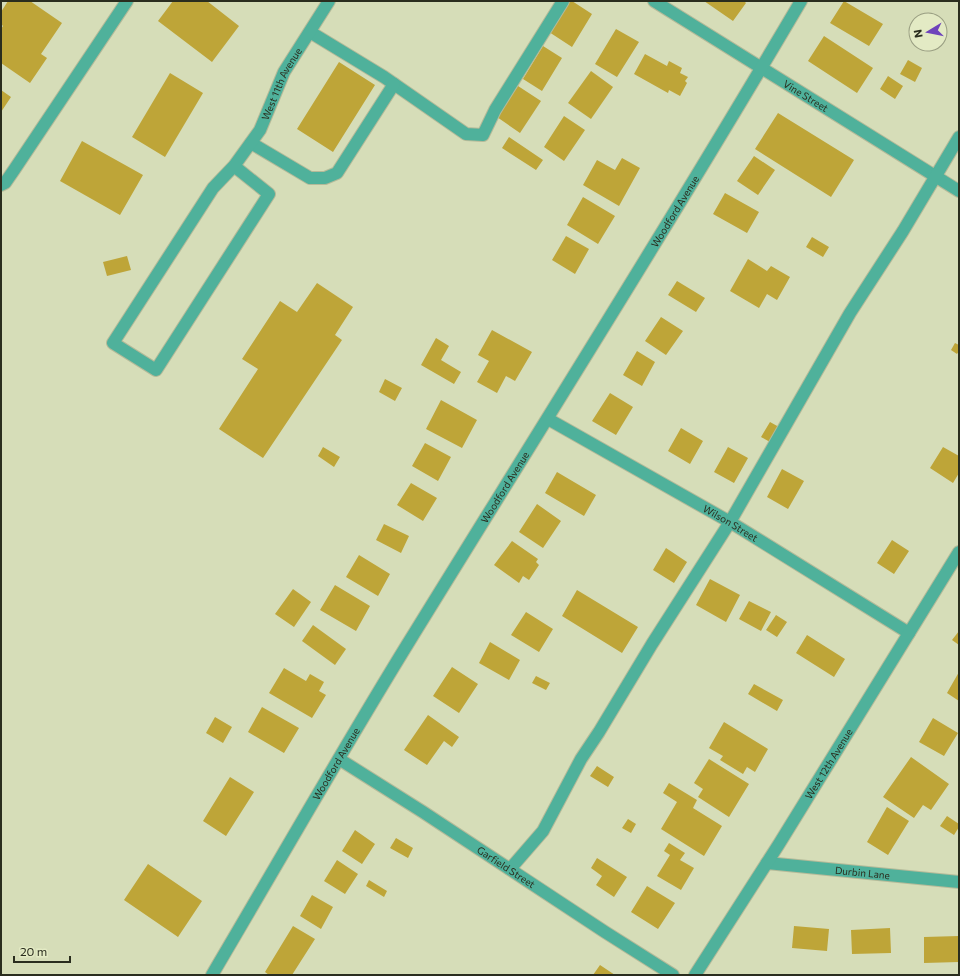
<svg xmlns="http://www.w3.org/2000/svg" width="960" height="976" font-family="Commissioner,sans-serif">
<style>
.building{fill:#bea538}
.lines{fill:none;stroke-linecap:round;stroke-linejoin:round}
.minor-casing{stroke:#b4ba99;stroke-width:14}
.minor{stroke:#4fb19b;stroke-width:12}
.labels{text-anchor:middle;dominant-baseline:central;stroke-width:3.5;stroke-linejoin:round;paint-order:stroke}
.street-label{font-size:10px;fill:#2a2d1e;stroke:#e3eac4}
</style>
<rect width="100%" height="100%" fill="#d6ddb8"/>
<path class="building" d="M8,1H30L62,23L41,54L47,58L30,83L1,63V29L3,26L1,24V12Z
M173,1H207L239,26L212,62L158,21Z
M569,1H572L592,14L572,47L549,32Z
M704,1H744L746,3L733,21Z
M844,1L883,24L869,46L830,23Z
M616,29L639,42L617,77L595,64Z
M824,36L873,68L857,93L808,61Z
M543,46L562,58L542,91L523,79Z
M645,54L667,66L669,61L682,68L680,73L688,77L685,81L687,83L680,96L669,90L668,93L634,74Z
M908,60L922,68L915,82L900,74Z
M339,62L375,85L333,152L297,129Z
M591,71L613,87L591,119L568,103Z
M170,73L203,93L165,157L132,137Z
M888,76L903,86L895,99L880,89Z
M518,86L541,101L520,133L497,117Z
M1,90L11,97L1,112Z
M778,113L854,160L831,197L755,149Z
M564,116L585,130L564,161L544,147Z
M509,137L543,160L536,170L502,148Z
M82,141L143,175L120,215L60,181Z
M754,156L775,170L758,195L737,181Z
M622,158L640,168L619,206L583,185L597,160L615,170Z
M725,193L759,212L747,233L713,214Z
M583,197L615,216L598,244L567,225Z
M566,236L589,249L575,274L552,260Z
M812,237L829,247L823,257L806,247Z
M127,256L131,270L107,276L103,262Z
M748,259L767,271L771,266L790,277L777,300L767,294L759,308L730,291Z
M677,281L705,298L696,312L668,295Z
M317,283L353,307L335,335L342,340L263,458L219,429L258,369L242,359L280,301L297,312Z
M661,317L683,331L666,355L645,341Z
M492,330L532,352L515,381L506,376L497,393L477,382L489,361L478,355Z
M436,338L449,346L441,360L461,372L454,384L421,365Z
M955,343L959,345V351L957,354L951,350Z
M637,351L655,362L642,386L623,375Z
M385,379L402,388L395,401L379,392Z
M610,393L633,407L616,435L592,421Z
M441,400L477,420L462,448L426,429Z
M770,422L779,427L770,442L761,437Z
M681,428L703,441L690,464L668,451Z
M425,443L451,457L438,481L412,466Z
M323,447L340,457L334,467L318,456Z
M728,447L748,458L734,483L714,472Z
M943,447L959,456V473L953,483L930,468Z
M782,469L804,481L788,509L767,497Z
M557,472L596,495L584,516L545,493Z
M411,483L437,498L423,521L397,505Z
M537,504L561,521L543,548L519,532Z
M384,524L409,536L401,553L376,540Z
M892,540L909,551L894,574L877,563Z
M512,541L538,559L536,562L539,565L529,580L523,576L519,583L494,565Z
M666,548L687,562L674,583L653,570Z
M359,555L390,574L378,596L346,577Z
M710,579L740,595L726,622L696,605Z
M335,585L370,606L356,631L320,610Z
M293,589L311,602L294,627L275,614Z
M577,590L638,627L622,653L562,616Z
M749,601L771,612L761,631L739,619Z
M526,612L553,629L539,652L511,635Z
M776,615L787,622L777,637L766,630Z
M313,625L346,649L335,665L302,641Z
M959,631V645L952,640Z
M807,635L845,659L834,677L796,653Z
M490,642L520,660L509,680L479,663Z
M452,667L478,684L459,713L433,696Z
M284,668L306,681L310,674L324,682L319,691L326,695L312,718L269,693Z
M959,672V701L947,693Z
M536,676L550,683L546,690L532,683Z
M754,684L783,700L777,711L748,694Z
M262,707L299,728L284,753L248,732Z
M428,715L459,737L452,747L444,741L427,765L404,750Z
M215,717L232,727L223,743L206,733Z
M933,718L958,733L944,756L919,742Z
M724,722L768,749L755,772L747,767L743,774L720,760L723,756L709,748Z
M911,757L949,784L931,810L923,805L914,818L883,797Z
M709,759L749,784L729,817L698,797L703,789L694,783Z
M597,766L614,777L608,787L590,776Z
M230,777L254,792L226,836L203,821Z
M669,783L697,800L693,808L722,826L704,856L661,829L677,802L663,793Z
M887,807L909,821L888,855L867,842Z
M947,816L959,824V827L954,835L940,826Z
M628,819L636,824L631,833L622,828Z
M355,830L375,844L362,864L342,851Z
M396,838L413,848L408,858L390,848Z
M669,843L685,853L680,860L694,868L681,890L657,876L670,855L664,851Z
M597,858L627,877L614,897L596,885L602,876L591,868Z
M337,860L358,874L345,894L324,881Z
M148,864L202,901L178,937L124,900Z
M369,880L387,891L384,897L366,886Z
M647,886L675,903L658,929L631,912Z
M312,895L333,907L321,929L300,916Z
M293,926L315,939L292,975H269L265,972Z
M794,926L829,929L827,951L792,948Z
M890,928L891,953L852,954L851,930Z
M959,936V962L924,963V937Z
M600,965L615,975H593Z"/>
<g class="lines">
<g class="minor-casing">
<g id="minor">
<path id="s1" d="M654,1L959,191"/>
<path d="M310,32L384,77L466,134L483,135L495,110L563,1"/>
<path d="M251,143L310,178H325L337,173L394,84"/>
<path id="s2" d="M234,166L269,194L156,370L113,343L213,188L234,166L260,130L284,72L329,1"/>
<path d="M1,185L5,183L14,170L127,1"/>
<path id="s3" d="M548,419L730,522L909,633"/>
<path id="s4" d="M339,759L423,812L605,932L673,975"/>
<path id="s5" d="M767,863L959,882"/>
<path d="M510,869L543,831L581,759L599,732L652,644L730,522L850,313L903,231L959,137"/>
<path id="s6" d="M212,975C277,865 340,754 407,645C539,431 673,218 801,1"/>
<path id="s7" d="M695,975L779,844L959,552"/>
</g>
</g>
<use href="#minor" class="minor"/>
</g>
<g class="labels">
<g class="street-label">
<text stroke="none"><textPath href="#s2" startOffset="615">West 11th Avenue</textPath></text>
<text stroke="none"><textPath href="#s1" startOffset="179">Vine Street</textPath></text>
<text stroke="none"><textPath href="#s6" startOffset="893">Woodford Avenue</textPath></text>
<text stroke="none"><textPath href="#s6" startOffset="569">Woodford Avenue</textPath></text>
<text stroke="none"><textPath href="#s3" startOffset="210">Wilson Street</textPath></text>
<text stroke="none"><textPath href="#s6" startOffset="245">Woodford Avenue</textPath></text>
<text stroke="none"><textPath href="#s7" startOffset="250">West 12th Avenue</textPath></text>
<text stroke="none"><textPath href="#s4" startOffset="199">Garfield Street</textPath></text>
<text stroke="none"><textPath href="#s5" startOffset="96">Durbin Lane</textPath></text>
</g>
</g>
<rect width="960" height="976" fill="none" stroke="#2a2d1e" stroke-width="4"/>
<g transform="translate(928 32) rotate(260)"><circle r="19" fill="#e3eac4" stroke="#999e82"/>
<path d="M0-3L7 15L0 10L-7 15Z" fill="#6e43bb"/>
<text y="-6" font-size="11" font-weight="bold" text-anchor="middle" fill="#2a2d1e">N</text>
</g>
<path d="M14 956v6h56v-6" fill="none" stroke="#2a2d1e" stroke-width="2"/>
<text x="20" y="956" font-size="12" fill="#2a2d1e" stroke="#e3eac4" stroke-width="3" paint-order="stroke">20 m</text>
</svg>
